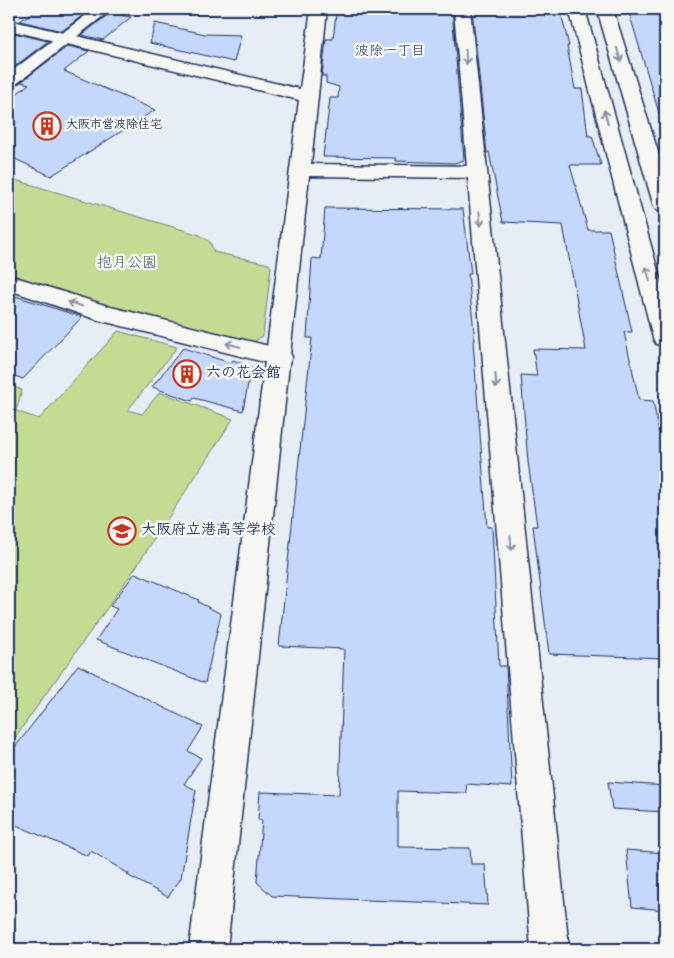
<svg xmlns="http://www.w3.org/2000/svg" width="674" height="958" font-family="'Gochi Hand','Klee One',sans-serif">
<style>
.green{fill:#c3db92;stroke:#6f8578}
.building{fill:#c4d8fd;stroke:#1b2f5e}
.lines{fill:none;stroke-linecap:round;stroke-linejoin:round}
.street-casing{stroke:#1b2f5e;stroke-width:3}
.secondary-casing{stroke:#1b2f5e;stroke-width:3}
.street{fill:#f6f6f2;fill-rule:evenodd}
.secondary{fill:#f6f6f2;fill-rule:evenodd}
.oneway{stroke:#8892a8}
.labels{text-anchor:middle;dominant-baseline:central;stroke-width:5;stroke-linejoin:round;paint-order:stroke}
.far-poi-label{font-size:12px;font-weight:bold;fill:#1b2f5e;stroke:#f6f6f2;text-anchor:start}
.far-neighbourhood-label{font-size:14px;fill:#1b2f5e;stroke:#f6f6f2}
.park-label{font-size:15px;fill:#455a6b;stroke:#f6f6f2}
.poi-label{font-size:15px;font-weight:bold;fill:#1b2f5e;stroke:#f6f6f2;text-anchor:start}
</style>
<rect width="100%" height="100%" fill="#e7edf5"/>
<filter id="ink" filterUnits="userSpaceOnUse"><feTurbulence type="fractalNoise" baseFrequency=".02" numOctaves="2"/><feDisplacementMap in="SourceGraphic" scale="10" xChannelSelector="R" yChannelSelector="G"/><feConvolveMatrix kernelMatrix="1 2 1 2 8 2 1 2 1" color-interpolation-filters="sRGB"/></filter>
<g filter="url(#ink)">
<path class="green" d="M9,178L200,235L210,242L214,252L269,264L271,267L263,336L251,343L112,309L9,275Z
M118,331L177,347L128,410L142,414L160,392L233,419L134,570L9,746V385L22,390L16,411L39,419Z"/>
<path class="building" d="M38,9H91L62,31L20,21Z
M343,9H452L464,160L454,163L396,161V158L323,157L330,98H338L339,87L326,83V76H322L326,39H333L336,14H342Z
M472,9H560L569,46H567L575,89H582L588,136H592L601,165H570L588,230H609L632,332H624L639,400L653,401L665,463V658L549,654L533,526H537L528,462L521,375L537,376L533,349L586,350L563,225L503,222L489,152L487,153Z
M628,9H665V112L659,113Z
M110,13L131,17L103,40L82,35Z
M155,23L205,34L241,35L234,62L150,43Z
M9,32L48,41L9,71Z
M68,46L89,51L64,71L155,110L51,176L9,156V100L29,84L21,82Z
M325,208L463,209L471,274H468L475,341H473L487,527H492L499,666H506L512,787L466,784L467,793L398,791V847L470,848L471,864H485L488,905L272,896L257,882L262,820H258L260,792L339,795L344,649L279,646L312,338H307L312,258L321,259Z
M9,294L82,317L23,379L9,374Z
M183,348L231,363L233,360L251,367L243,411L194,398L192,401L152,387Z
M135,573L199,600L198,602L221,614L205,683L96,640L117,609L110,606Z
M78,665L203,727L188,751L201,758L184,784L196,790L181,878L168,897L127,875L129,874L91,851L88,856L9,822V755Z
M608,782L665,786V812L612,809Z
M626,850L665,853V910L632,907Z"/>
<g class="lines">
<g class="street-casing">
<path id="street" d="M94,9H112L15,85L9,86V73Z
M454,9H470L569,949H531Z
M9,275L111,307L289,351L292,357L289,363L280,366L98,320L9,290Z"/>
</g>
<g class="secondary-casing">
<path id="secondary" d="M311,9H327L311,164L476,166L483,168L486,172L483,176L476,178L309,176L227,949H189L299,100L9,30V20L300,89Z
M569,9H585L665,296V346L656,344L653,338Z
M597,9H613L665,174V213L658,211L654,207Z"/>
</g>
<use href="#street" class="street"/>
<use href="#secondary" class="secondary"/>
</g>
<defs><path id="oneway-shaft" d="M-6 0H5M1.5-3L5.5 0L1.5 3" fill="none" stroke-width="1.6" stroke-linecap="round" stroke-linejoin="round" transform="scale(1.25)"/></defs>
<g class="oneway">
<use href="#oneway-shaft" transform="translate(619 55) rotate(73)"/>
<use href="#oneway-shaft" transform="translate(466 57) rotate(85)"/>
<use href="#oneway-shaft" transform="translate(606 117) rotate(-105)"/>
<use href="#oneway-shaft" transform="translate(480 219) rotate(85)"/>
<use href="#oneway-shaft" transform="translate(648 274) rotate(-105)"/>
<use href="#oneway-shaft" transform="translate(75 304) rotate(-162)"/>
<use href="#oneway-shaft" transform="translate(233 345) rotate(-166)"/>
<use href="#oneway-shaft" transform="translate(496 381) rotate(85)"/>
<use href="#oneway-shaft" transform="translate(511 543) rotate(85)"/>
</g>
</g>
<defs>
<g id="building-ring" transform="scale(1.4375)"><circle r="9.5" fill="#f6f6f2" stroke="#c8321e" stroke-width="1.5"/><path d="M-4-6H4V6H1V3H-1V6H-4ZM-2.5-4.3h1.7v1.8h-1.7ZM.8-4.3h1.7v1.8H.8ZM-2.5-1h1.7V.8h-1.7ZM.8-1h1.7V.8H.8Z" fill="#c8321e"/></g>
<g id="school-ring" transform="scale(1.4375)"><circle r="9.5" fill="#f6f6f2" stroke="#c8321e" stroke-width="1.5"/><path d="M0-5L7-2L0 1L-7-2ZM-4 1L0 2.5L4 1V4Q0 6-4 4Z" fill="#c8321e"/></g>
</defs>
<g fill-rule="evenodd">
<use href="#building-ring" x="47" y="126"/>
<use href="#building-ring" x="187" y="374"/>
<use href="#school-ring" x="122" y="531"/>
</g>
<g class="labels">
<g class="far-poi-label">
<text x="66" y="126">大阪市営波除住宅</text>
</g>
<g class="far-neighbourhood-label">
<text x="390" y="52">波除一丁目</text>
</g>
<g class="park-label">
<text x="127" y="264">抱月公園</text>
</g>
<g class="poi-label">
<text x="206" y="374">六の花会館</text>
<text x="141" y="531">大阪府立港高等学校</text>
</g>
</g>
<rect width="674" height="958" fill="none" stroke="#f6f6f2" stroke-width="30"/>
<rect x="15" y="15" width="644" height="928" fill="none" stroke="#1b2f5e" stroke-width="2" filter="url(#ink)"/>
</svg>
